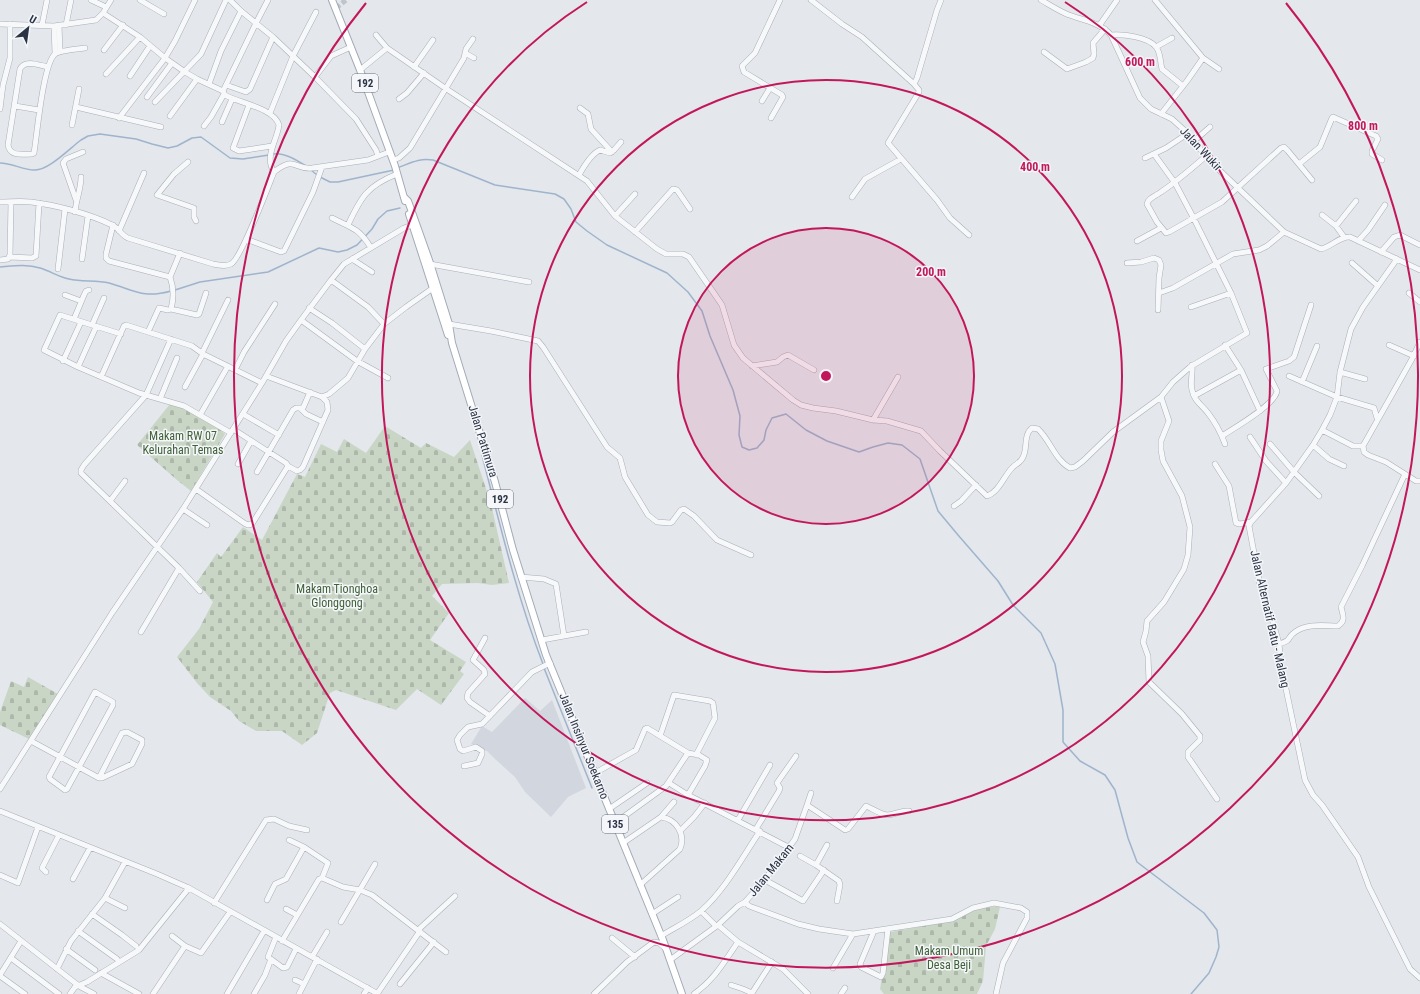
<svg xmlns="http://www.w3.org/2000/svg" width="1420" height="994" font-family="'Roboto Condensed',sans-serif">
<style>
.built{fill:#d2d6de}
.cemetery{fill:url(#cemetery-stones)}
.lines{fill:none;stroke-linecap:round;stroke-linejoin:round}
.stream{stroke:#9fb4cc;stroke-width:1.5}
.minor-tunnel{stroke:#bfc3cb;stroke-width:5;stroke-dasharray:5 2.5;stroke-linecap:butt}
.minor-casing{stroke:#a9aeb7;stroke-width:6}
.major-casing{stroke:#a3abb8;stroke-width:8}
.minor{stroke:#f7f8fa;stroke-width:5}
.major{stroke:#fff;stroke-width:6}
.ring{fill:none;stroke:#c2185b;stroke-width:2}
.labels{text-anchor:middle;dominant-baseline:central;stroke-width:3;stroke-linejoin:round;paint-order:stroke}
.shield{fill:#f4f6f9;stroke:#676e7b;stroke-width:1}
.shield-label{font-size:11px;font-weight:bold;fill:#2b3445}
.street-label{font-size:12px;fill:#2b3445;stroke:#f4f6f9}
.park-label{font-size:12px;fill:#3f6138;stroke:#f4f6f9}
.centre{fill:#c2185b;stroke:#f4f6f9;stroke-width:2}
.ring-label{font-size:12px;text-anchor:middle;font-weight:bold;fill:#c2185b;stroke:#f4f6f9;stroke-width:3;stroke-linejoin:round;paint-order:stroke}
</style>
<defs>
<pattern id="cemetery-stones" width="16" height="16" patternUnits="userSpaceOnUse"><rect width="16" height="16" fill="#c9d6c5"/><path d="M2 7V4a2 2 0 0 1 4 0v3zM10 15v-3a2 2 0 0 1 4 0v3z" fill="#adb8ab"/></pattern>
</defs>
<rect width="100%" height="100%" fill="#e4e7ec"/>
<path class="built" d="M525,698L540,711L552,700L586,788L568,797L551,817L525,792L515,777L495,759L487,751L471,744L482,726L492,732Z"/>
<path class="cemetery" d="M170,404C183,406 217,425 225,434L191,491L177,480L137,445Z
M385,426L421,448L426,443L454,457L470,440L491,504L509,583L492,585L478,583L442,584L432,596L449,613L430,640L466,662L460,671L464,674L441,705L417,689L396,710L336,690L330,693L317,733L302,745L282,731H256L239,721L231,711L210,697L197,683L177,657L199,629L213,602L197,582L217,553L221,557L243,527L262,540L297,474L305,477L321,444L337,452L344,439L366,453Z
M28,677L58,694L29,739L0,725V712L11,681L24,687Z
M999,906L1000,907L995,929L986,946L983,981L977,994H884L880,989L889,933L891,932L952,921L977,909Z"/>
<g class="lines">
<path class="stream" d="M273,154C283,152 297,160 306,166
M0,163C12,163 23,170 34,170C48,171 69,149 81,140L88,136L100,134L136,139L152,144L168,148L177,146L192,138L201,137L230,158L243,159L269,155
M397,168C411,163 418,158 433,160L495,185L555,194L564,199L571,209L576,222L587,231L607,245L667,273L688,292L702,311L710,336L733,390L740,416L739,435L742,447L749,450L757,448L764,440L766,430L772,418L786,414L806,430L827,441L859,452L873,447L888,443L902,445L920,459L938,511L958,535L998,581L1013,605L1041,633L1055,664L1063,710V742L1080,761L1105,775L1115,790L1128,838L1137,862L1204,913L1217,930L1219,947L1216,957L1209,973L1191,994
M311,170L317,175
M320,177L330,182H338L394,170
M0,267C13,266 27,264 40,268C50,271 59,277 69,279C82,282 96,280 109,283C134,290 143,299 171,291
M175,290L200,282L268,272L319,248L338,252L347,250L357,245L372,229L378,219L387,211L400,208
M482,455C500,525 517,597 543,664
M544,668L592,788"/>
<path class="minor-tunnel" d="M336,8L346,0"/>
<g class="minor-casing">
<path id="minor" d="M91,0L106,7
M140,0L164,14
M230,0L241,11L273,37L315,77L356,119L376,150L378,156
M811,0L842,24L862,37L914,84
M941,0L937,10L917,78L914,84L919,90V92L888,143L937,200L950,218L969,235
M1041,0C1050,5 1059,11 1069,15C1083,20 1101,23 1111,35L1140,98L1151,109L1172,119L1183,129L1214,165L1284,232L1321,249C1331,247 1340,236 1350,237L1420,270
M1155,0L1203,58L1219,69
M103,13L140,37L165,58L185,72L197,79L223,91L225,95C239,103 274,108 279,125C277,141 264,156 274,172
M0,24L54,26L96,20L103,13L111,0
M42,25L47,0
M59,25L60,52
M66,25L71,0
M54,26L55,53
M1099,26L1117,0
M376,35L387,48L445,88L587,181L615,216L657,249L666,254H683L689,257L722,305L734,345L743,358L793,400L801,405L813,408L836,411L873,420L887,421L921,431L940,451L987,496C999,492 1004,476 1012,468C1015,464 1021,463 1023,457C1028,448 1023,435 1032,428L1038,429C1050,440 1055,460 1070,468L1075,467L1083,461L1113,432L1161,397L1173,382L1190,367L1247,333L1231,293L1193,217L1175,183L1154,154
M1111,35C1124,34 1148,37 1156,47C1161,53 1160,62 1162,69L1183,86
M1156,47L1172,38
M104,50L123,25
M1044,52L1067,69L1086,62L1093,58L1094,54L1093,43L1105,29
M465,53L474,58
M48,67C39,65 25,59 20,69L8,145C10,157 22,154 32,154L34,153C37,135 43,64 55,54C60,50 78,49 85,48
M414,67L433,40
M360,70L387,48
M106,74L140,37
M130,76L150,46
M315,77L331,56L351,47
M209,84L221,51L241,11
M226,85L246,92L250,89L273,37
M223,91L256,23L268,0
M147,97L172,63
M399,99L407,93L424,73
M762,101L770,88
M155,102L201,54L226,0
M249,105L233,148L239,151L272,146
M15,106L39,110
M76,107L161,127
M580,108L588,114L591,129L612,152
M0,109L3,85L10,58V24
M270,113L293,56L316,12
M1161,114L1187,81L1203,58
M170,116L197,79
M119,118L165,58L175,41L195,0
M771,118L783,97L782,95L744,72L742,66L755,53L780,0
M222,122L232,99
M72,125L79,89
M204,126L211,117L224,94
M1193,142L1210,127
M1206,156C1190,170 1175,183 1158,194C1153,197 1148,199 1147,204L1157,222L1166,233L1169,232L1222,202L1281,148L1284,147L1288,151L1312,180
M1145,158L1166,148L1187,134
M393,160L399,158L410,148L464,58L466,49L473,39
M188,162L174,174L157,195L194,208V217L196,221
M1299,164L1320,147L1332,118L1333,117L1376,136L1378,139L1372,151V154L1382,160
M579,175C584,166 591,154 600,150L610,153L614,150L621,142
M852,197L865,179L901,159
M76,200L63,163L66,159L83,152
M0,202C10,202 21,201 31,202C56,205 90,214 112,225C119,228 121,235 128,238L213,264C219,265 226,267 231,264C241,259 268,187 274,172C295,155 294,170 312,168L368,160L389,152
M75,212C76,200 81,189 81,177
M1322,215L1336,226L1344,237
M615,216L635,194
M332,218C352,228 359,228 371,248
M113,225L106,254V258L109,261L170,277
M348,225C361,197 367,186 397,174
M1336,226L1356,201
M119,231L144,173
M635,232L673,189L677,190L690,209
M246,239L281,252L284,251L313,192L322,167
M1137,241L1161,228
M1358,241L1368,230L1385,205
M1381,252L1394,237L1400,235L1420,245
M10,257L32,258L36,256L39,203
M82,259L88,216
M352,259L372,272
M1397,259L1363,307L1351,329L1340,372L1337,397L1330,415L1322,430L1313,445L1286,483L1251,522L1249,526L1260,585L1273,622L1279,644L1281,665L1305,780L1313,795L1322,805L1358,857L1369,887L1410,969L1420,978
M0,260L8,259L10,255L11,202
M1127,263L1141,262L1154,258L1159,260L1161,265L1159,278L1158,310
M1352,263L1378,286
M430,264L529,282
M58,269L65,209
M331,280L368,307L384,324
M1159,293L1173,288L1233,254L1259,250L1267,246L1284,232
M1409,293L1420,302
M65,295L81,301
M1191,307L1231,293
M309,308L332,323L365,349
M171,309C174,298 174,288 170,277L180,253
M74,319L84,295L86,291L89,290
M301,320L357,361L388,378
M449,324L491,331L538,341L543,347L607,447L620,458L625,477L648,515L657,522L670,523L672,522L681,510L684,509L694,516L717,540L751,555
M92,325L104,298
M148,332L159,308L168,310L171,309L197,315L199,314L206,293
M121,334L60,315L44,350L78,367L139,393L184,406L231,433
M171,339L146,395L84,465L81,470V473L179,568L200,591
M1225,345L1241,370L1260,411
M1389,345L1414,356
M202,353L228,300
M63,361L81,322
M1192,365C1193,373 1190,382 1192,390C1194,401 1202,405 1208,413C1215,422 1221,433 1225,444
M752,366L777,362L783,357L788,355L814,370
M78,367L96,327
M235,370L244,352L275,304
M1340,372L1365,379
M266,376L322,397L329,394L348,378L365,349L384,324L406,307L433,288
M1289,376L1337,397L1374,408L1377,418
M101,377L124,326L126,325L192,346L203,354L262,383
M1302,382L1317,346
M185,387L203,354
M1194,396L1241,370
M1161,397L1169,421L1161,441V450L1163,461L1182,496L1190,527L1188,555L1184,569L1164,602L1147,621L1146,631L1143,642L1148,656L1149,682L1182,714L1200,736V740L1188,752V757L1217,799
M160,399L177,358
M301,409L306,414L323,422
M243,414L279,435
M200,415L228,366
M873,420L898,377
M1322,430L1353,446H1363L1412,359L1420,342
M1222,436C1234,428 1275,405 1277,391L1266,369L1289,361L1294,357L1311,305
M1250,437L1266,461L1286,483
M1270,444L1294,472L1319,496
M1313,445L1329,459L1344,466
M1363,446L1364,452L1368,455L1386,462L1416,481H1420
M238,464L251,441
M1215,464L1229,486L1236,523L1240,524L1251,522
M288,466L297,471L300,470L303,467L328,410L327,402L322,397
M257,472L293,410L296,408H303L310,392
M196,489L244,523L248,525L252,524L288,466L286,463L233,429
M110,501L125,481
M954,506L961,501L976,485
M183,509L207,525
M521,577L544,579L556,584L564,636
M141,632L179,568
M485,638L473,660L484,670L485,674L468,693L467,698L470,702L490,716
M542,640L586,632
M1279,644C1293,640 1286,638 1295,632C1307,623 1324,626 1338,626C1346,621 1343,615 1341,607L1362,566L1375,538L1405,474
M95,692L113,702V705L67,789L65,790L50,779L49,777Z
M660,736L674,695L710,701L713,703L715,718L696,755
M31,741L99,778H102L132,764L142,744V740L127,732L122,733L99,778
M464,766L478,763L482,754V751L476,747L463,751L460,749L457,740L460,735L468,727L482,724L532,672L550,663
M595,773L636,750L645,729L647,728L688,753L699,755L707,760L705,766L688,795
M669,783L688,795L790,848
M0,789L112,613L183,509L262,383L286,341L301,320L331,280L344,264L404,228L412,225
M811,793L807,805L845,830L848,829L866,806C873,809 880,814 887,815C895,815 901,810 909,811
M609,809L647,783
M0,811L157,874L189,888L378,994
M661,817L674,802
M738,820L770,765
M615,823L666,786L688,753
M756,829L779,791L780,788L777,783L796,756
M680,831L694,817L705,803
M289,840L304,847L328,863L322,878
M623,843L661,817C676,819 686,834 680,849L640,885
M800,856L816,865L839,881L840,885L837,901
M816,865L827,845
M46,872L42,868L59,835
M0,875L18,883L38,827
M73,879L90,848
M765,880L803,901L824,870
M105,898L125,908
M267,900L275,884L286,879L304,847
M745,902L749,906L798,924L819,929L853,934L952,919L973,908L994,903L1021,908L1027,912V918L1003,963L996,994
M214,903L266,820L274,819L289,826L307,830
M286,909L297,915
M701,911L716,926
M92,914L122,935L136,946
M652,914L678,897
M341,922L375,864
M0,924L79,986L94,994
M718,925L738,942L783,969L808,994
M418,930L455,896
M78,931L117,959
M874,931L860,964L861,967L881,977L883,973L888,929
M172,936L185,946L201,953L230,912
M661,936C674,928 689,921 701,911C725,890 742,858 760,831
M276,937L268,957L283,968L287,967L296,949
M612,938L635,957
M282,941L319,879L322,878L343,887L360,890L372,895L446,952
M66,949L95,970
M312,957L327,932
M11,958L59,994
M670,960L718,925L738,906L745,902L763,882L795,839L807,805
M833,968L853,934
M57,969L71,941L105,898L125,862
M101,973L139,994
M0,975L21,941
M0,976L25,994
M295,980L304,984
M400,984L434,942
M731,985L743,989L752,993L772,962
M70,994L75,987L87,982L139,950L189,888
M153,994L185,946
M227,994L264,931
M254,994L265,975L271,959
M299,994L317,959
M364,994L368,988
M377,994L420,931
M594,994L627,962L654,942L659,943L665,948
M694,994C715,979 724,962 738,942
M841,994L845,988"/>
</g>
<g class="major-casing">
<path id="major" d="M332,0L360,70L395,166L405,201
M405,198L408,201L429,260L449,324L452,343L495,482L513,550L546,655L663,940L682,994
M409,214L448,335"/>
</g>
<use href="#minor" class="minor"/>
<use href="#major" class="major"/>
</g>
<circle cx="826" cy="376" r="148" fill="#c2185b" fill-opacity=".12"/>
<g class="ring">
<circle cx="826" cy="376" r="148"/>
<circle cx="826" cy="376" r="296"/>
<path d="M1065 2A444 444 0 1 1 587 2"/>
<path d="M1286 3A592 592 0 1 1 366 3"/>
</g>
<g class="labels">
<g class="shield">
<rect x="352" y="74" width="26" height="18" rx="3"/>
<rect x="487" y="490" width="26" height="18" rx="3"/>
<rect x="602" y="815" width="26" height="18" rx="3"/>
</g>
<g class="shield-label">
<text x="365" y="83">192</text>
<text x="500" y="499">192</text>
<text x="615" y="824">135</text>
</g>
<g class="street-label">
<text transform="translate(1201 149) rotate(47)">Jalan Wukir</text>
<text transform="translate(483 441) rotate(73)">Jalan Pattimura</text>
<text transform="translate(1270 619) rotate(77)">Jalan Alternatif Batu - Malang</text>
<text transform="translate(584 746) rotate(68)">Jalan Insinyur Soekarno</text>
<text transform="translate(771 870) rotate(-51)">Jalan Makam</text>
</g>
<g class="park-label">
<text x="183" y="436">Makam RW 07<tspan x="183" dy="14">Kelurahan Temas</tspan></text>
<text x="337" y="589">Makam Tionghoa<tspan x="337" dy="14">Glonggong</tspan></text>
<text x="949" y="951">Makam Umum<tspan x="949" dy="14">Desa Beji</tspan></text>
</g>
</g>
<circle cx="826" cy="376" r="6" class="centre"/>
<g class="ring-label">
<text x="1140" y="66">600 m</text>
<text x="1363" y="130">800 m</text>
<text x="1035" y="171">400 m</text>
<text x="931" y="276">200 m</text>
</g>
<g transform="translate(28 28) rotate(29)" stroke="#f4f6f9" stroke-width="3" paint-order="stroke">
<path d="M0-3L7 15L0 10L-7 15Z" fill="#2b3445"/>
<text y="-6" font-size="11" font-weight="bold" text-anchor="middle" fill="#2b3445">U</text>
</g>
</svg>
